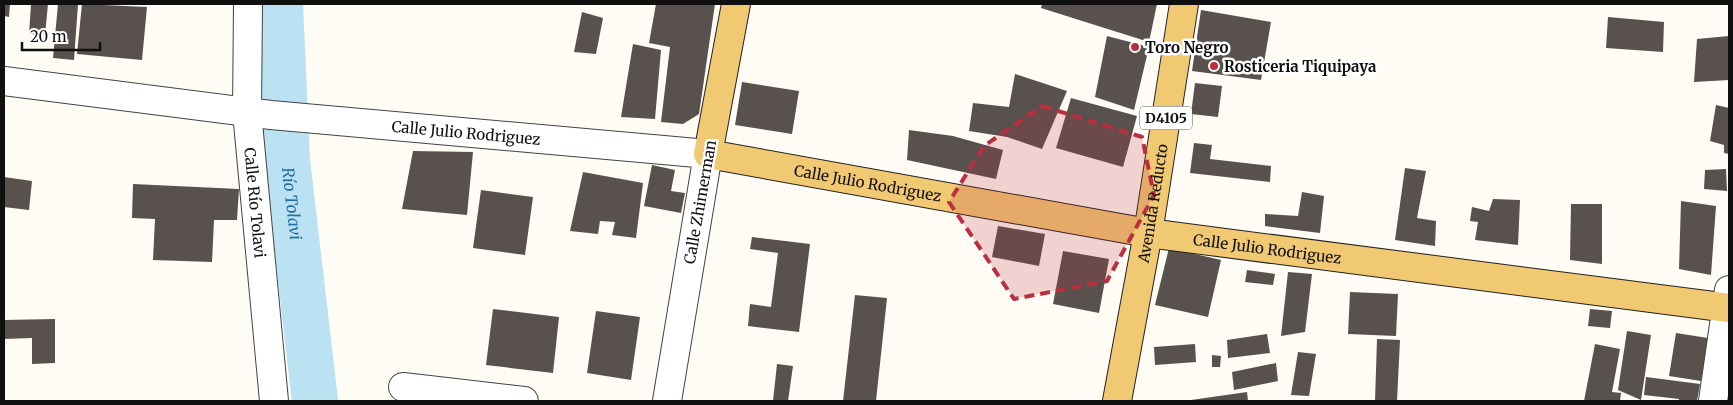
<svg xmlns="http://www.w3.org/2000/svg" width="1733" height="405" font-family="Merriweather,serif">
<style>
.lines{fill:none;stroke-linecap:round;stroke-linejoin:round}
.river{stroke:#bbe2f3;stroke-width:46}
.building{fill:#59514d}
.minor-casing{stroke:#434343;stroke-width:30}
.major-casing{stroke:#212121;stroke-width:30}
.minor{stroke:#fff;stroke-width:28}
.major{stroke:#f1c972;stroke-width:28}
.marked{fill:#ba2f3f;fill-opacity:0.2;stroke:#ba2f3f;stroke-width:4;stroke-dasharray:10 6;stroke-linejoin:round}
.poi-dot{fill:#ba2f3f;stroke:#fff;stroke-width:2}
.labels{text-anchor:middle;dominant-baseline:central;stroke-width:5;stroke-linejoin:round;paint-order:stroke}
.shield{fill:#fff;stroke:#585858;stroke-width:1}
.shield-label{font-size:14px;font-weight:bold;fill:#101010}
.poi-label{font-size:15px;font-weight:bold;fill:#101010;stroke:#fff;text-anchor:start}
.street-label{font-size:15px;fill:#101010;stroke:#fff}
.water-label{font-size:16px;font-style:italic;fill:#1f6f9d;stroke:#fff}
</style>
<rect width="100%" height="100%" fill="#fefcf4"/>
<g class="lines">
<path class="river" id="s1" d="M280,4L287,160L315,401"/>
</g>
<path class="building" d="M4,4H10L9,17L4,16Z
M31,4H48L45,35L29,34Z
M58,4H78L74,60L53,58Z
M82,4L147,7L142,60L77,54Z
M656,4H715L699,114L683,124L661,122L670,47L649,43Z
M1042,4H1157L1149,42L1041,8Z
M1201,10L1271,22L1261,80L1192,71Z
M582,12L603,18L596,54L574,52Z
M1608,17L1664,22L1663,52L1606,48Z
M1107,36L1149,47L1134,110L1095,97Z
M1729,36V80L1694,82L1697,39Z
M633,44L661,50L655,119L621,117Z
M1015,74L1067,91L1042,149L1007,137L969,131L973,103L1009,107Z
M742,82L799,91L792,134L735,125Z
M1195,83L1222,86L1218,117L1191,114Z
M1071,98L1137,116L1123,167L1056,148Z
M1716,105L1729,108V154L1724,153V145L1710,141Z
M909,130L953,136L1003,150L996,179L907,160Z
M1194,143L1212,145L1210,159L1271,166L1270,182L1190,173Z
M413,151L473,152L467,215L402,209Z
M652,165L675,170L671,191L685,193L681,213L644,206Z
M1405,168L1426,171L1417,218L1436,221L1435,246L1395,240Z
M1726,169L1727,191L1704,189L1705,170Z
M583,172L643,183L636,238L612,235L615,222L600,221L598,234L570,231Z
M4,177L32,181L29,210L4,207Z
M133,184L239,189L237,220H214L212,262L153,260L155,219L132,218Z
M481,190L533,197L525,255L473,248Z
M1302,192L1324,196L1320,233L1265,226V214L1298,216Z
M1493,199L1520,200L1518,245L1475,240L1478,222L1470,221L1472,207L1489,211Z
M1681,201L1716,206L1711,275L1679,269Z
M1571,204H1602V264L1570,260Z
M998,226L1045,234L1039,266L992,257Z
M752,237L810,244L799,332L748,326L750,304L771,307L778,253L750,249Z
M1169,248L1221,260L1208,317L1155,305Z
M1063,251L1109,259L1099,313L1053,304Z
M1247,270L1275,274L1273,285L1245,282Z
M1288,272L1312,274L1305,332L1281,336Z
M1350,292L1398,294L1396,336L1348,334Z
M855,295L887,298L876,401H843Z
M493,309L559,317L553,373L486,365Z
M1590,309L1612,311L1610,328L1588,326Z
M596,311L640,317L631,380L587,373Z
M55,319V363L32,364V338L4,339V320Z
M1627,331L1651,335L1641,400L1618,390Z
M1676,333L1708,338L1701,381L1669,376Z
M1267,334L1270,353L1228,358L1227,340Z
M1377,339L1400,340L1397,401H1375Z
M1195,344L1196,362L1155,365L1154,347Z
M1595,344L1620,349L1612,392L1621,393L1620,401H1584Z
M1298,352L1316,354L1309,396L1291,395Z
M1212,355L1221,356L1220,367H1212Z
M1276,363L1278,381L1234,390L1232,372Z
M777,364L793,366L788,401H773Z
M1646,377L1700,384L1697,401H1679V399L1644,395Z
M1247,392L1248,401H1191V400Z"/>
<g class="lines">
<g class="minor-casing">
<g id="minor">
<path id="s2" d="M248,4L247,112L274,401"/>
<path id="s3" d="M4,81L271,115L708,154L667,401"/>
<path d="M403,387L524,401"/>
<path d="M1713,401L1729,290"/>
</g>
</g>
<g class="major-casing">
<g id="major">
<path id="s4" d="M736,4L708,154L1148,233L1729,308"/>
<path id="s5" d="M1117,401L1148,233L1184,4"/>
</g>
</g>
<use href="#minor" class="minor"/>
<use href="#major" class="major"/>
</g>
<path class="marked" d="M1042,106L1142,137L1154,195L1107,281L1014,299L949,202L984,146Z"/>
<g class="poi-dot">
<circle cx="1135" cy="47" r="5"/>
<circle cx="1214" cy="66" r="5"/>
</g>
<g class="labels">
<rect class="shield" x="1140" y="106.5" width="52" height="23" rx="4"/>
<g class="shield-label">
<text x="1166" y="118">D4105</text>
</g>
<g class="poi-label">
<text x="1145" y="47">Toro Negro</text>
<text x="1224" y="66">Rosticeria Tiquipaya</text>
</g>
<g class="street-label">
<text stroke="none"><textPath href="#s3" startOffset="465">Calle Julio Rodriguez</textPath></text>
<text stroke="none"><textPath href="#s4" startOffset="315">Calle Julio Rodriguez</textPath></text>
<text transform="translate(700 202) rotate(-80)">Calle Zhimerman</text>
<text stroke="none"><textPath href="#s2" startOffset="199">Calle Río Tolavi</textPath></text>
<text stroke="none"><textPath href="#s5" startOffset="201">Avenida Reducto</textPath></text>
<text stroke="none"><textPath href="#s4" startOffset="720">Calle Julio Rodriguez</textPath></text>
</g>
<g class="water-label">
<text stroke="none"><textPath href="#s1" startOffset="200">Río Tolavi</textPath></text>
</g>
</g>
<rect width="1733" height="405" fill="none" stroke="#101010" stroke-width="10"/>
<path d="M22 42v8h78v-8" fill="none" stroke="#101010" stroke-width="2.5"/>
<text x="30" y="42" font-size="15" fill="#101010" stroke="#ffffff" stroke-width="4" paint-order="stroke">20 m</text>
</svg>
